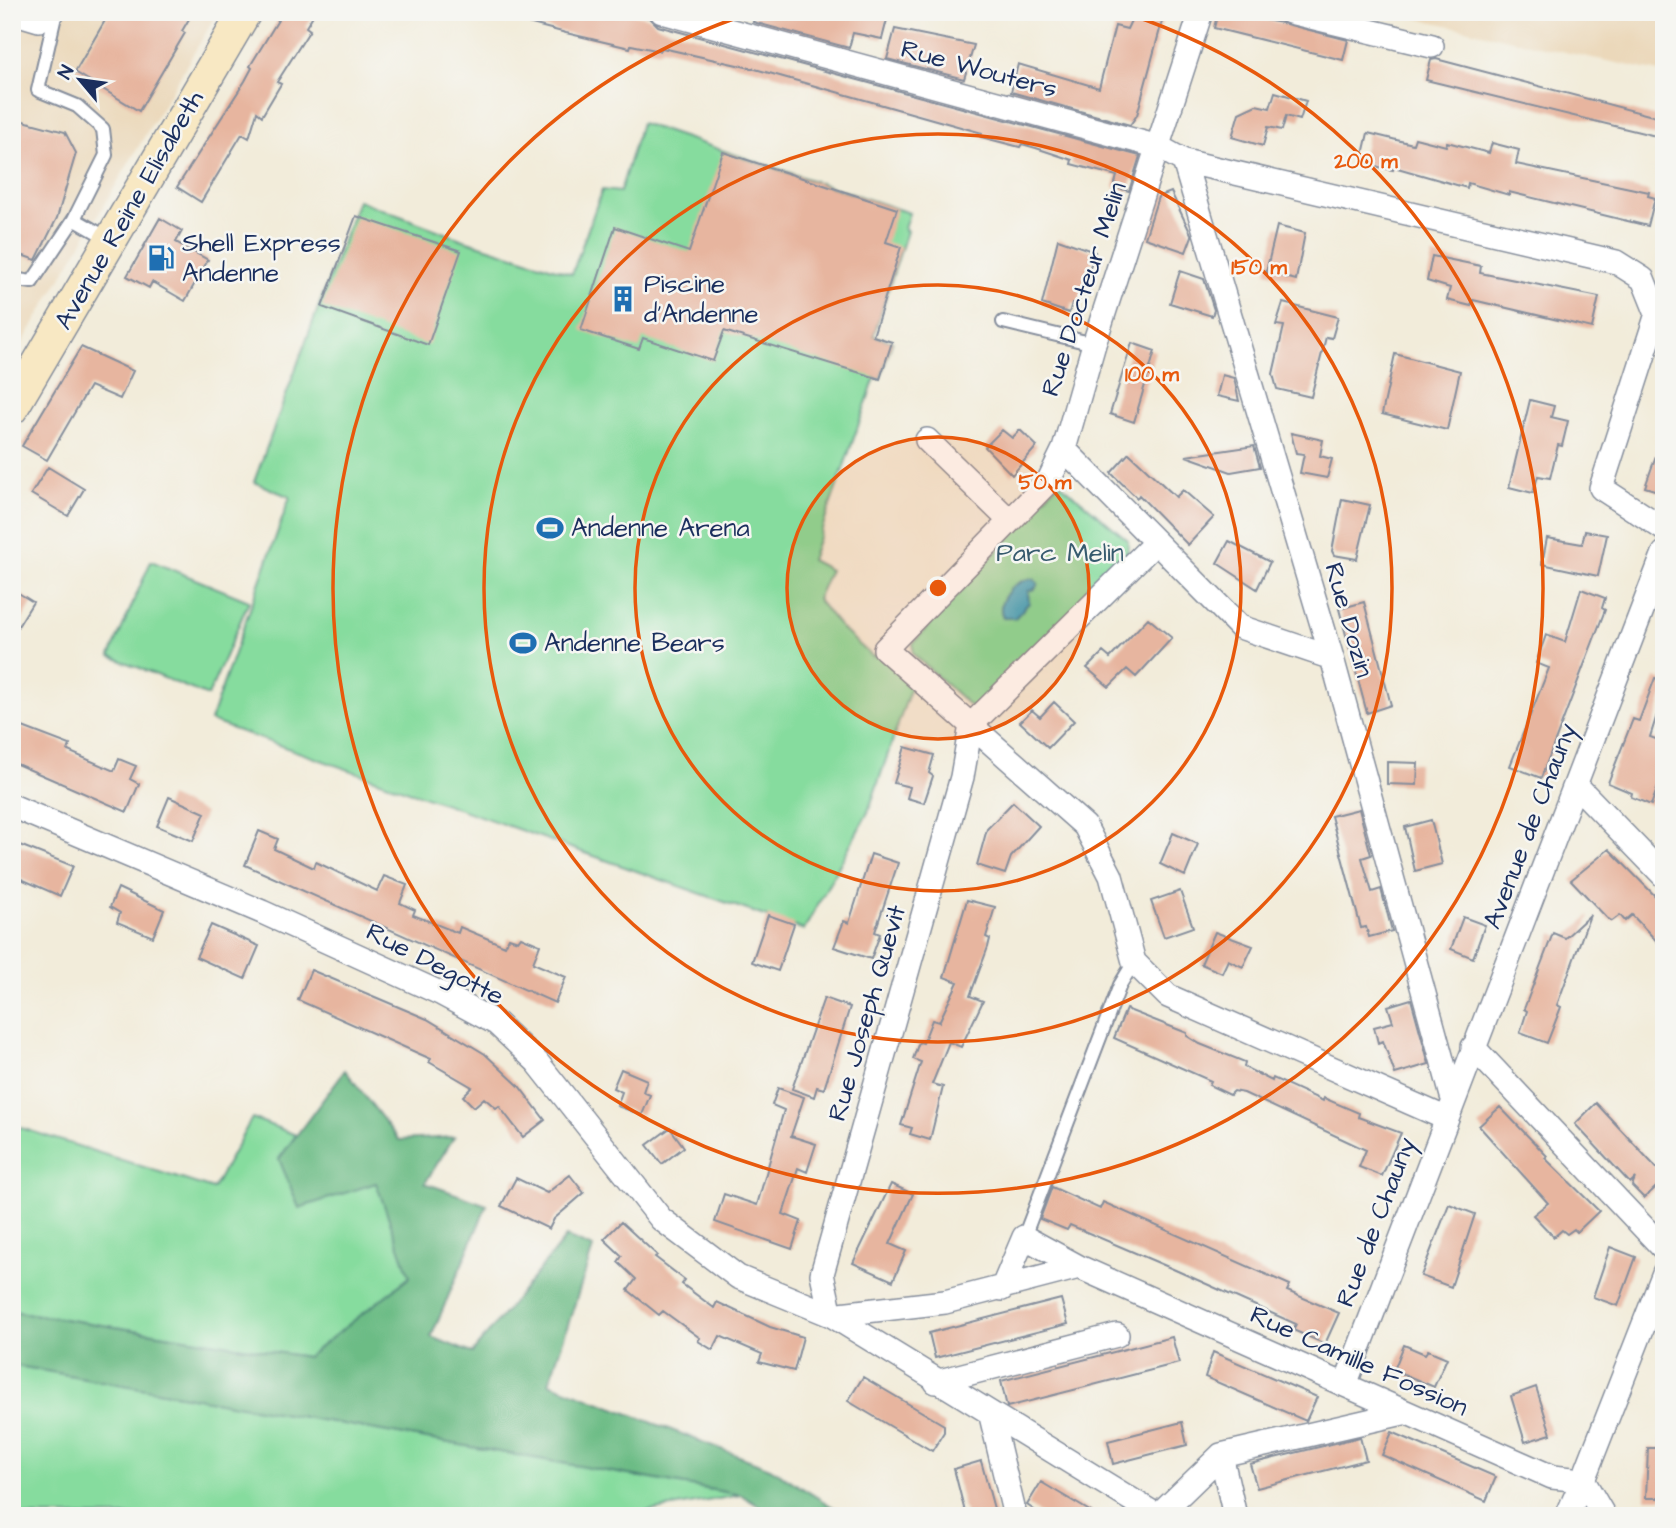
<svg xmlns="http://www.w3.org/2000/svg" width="1676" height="1528" font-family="'Architects Daughter',sans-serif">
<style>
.built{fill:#ebd8ba}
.green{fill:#86dc9e;stroke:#50867e;stroke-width:2}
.forest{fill:#6cbc85;stroke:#447672;stroke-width:2}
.water{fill:#49acc8;stroke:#326e93;stroke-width:2}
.building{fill:#e7b59f}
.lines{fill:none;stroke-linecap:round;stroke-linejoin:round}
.service-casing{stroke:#868e9c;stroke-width:16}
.minor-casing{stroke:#868e9c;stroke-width:26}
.secondary-casing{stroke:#868e9c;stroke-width:35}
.service{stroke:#fff;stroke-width:12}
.minor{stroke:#fff;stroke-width:23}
.secondary{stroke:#f8e8c3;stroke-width:32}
.ring{fill:none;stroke:#e8590c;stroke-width:3.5}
.labels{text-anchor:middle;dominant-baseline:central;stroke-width:5;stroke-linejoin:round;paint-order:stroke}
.street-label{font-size:26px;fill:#1b2f5e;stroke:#f6f6f2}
.poi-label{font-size:26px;fill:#1b2f5e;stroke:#f6f6f2;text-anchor:start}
.park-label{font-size:26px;fill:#365a6e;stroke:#f6f6f2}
.centre{fill:#e8590c;stroke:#f6f6f2;stroke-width:3.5}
.ring-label{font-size:21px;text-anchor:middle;font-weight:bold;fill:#e8590c;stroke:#f6f6f2;stroke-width:5;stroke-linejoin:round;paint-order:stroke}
</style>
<rect width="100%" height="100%" fill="#f6f6f2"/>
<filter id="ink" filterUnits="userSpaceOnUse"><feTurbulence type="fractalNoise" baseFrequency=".0143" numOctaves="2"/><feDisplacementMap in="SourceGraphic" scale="14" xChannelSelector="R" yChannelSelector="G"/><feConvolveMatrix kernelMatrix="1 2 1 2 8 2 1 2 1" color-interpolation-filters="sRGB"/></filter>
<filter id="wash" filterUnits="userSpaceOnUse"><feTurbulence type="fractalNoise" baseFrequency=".00686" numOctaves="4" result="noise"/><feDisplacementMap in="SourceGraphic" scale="28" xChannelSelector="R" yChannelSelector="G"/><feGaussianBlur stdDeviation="1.57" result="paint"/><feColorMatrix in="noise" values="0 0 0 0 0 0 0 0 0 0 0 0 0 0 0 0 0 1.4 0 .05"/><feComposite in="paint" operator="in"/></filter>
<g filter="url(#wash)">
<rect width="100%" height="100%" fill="#f2ecda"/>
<path class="built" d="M12,12H218L12,361Z
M1390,12H1664V73L1560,51Z"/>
<path class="green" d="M641,123L909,213L904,229L907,231L873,336L892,342L880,379L875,378L811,560L830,570L817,599L841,628L873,657L885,649L915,675L868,812L804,930L210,721L290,497L254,482L358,200L461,239L572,274L602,190L620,192Z
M1061,484L1128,540V551L984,708H972L913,654V643L1055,486Z
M151,561L249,601L208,696L110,656Z
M252,1118L296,1135L279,1159L376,1182L411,1276L307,1357L12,1311V1125L213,1189Z
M12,1365L741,1495L621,1516H12Z"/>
<path class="forest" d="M345,1070L399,1140L454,1137L425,1183L487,1205L431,1337L472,1353L566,1237L593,1248L549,1383L770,1468L847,1516H775L741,1495L12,1365V1311L307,1357L410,1277L376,1183L299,1208L279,1159Z"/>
<path class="water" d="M1028,579H1034L1038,584L1035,589L1028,591L1029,603L1015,618H1003C995,601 1012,584 1028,579Z"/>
<g id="blocks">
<path class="building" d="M110,12H193L182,31L185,33L139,111L75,72Z
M283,12H315L306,27L310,30L277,82L281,84L262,116L257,112L249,138L242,134L201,202L177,187L245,81L252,68L250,66Z
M506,12H625L650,18L658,26L1140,156L1129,191L1114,187L1117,176L1071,164L1072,160L1036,148L1022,144L1020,147L981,137L982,133L755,69L662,48L660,51L631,45L630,48L566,33L505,17Z
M755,12H840L857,17L858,12H889L882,39L853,33L849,48L753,22Z
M1135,12L1163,18L1137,115L1130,125L1011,92L1018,64L1099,88L1115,26L1127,29Z
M1218,12L1282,23L1348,40L1343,60L1214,28Z
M895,29L974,45L964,79L887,59Z
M1436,59L1664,119V138L1426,80L1431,60Z
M1275,92L1306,101L1300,120L1286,116L1282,130L1268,127L1263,146L1232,137L1239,113L1256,105L1270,108Z
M12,118L65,132L76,153L57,218L36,260L12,252Z
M1368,133L1413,144L1415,138L1446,146L1447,142L1489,153L1492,143L1519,150L1516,164L1649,192L1648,196L1655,198L1648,226L1509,192V195L1468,183L1467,188L1394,167L1393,170L1361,163Z
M723,152L897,209L886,242L901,247L873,336L892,342L880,379L724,331L713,361L643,338L639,349L581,330L615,227L689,252Z
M1171,192L1192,236L1186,252L1145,238L1158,197Z
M356,216L461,251L428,345L322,307Z
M160,218L182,231L176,242L208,260L185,301L152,282L149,288L127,276Z
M1277,226L1305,233L1296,280L1266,272Z
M1058,239L1095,252L1078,303H1072L1069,313L1042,304Z
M1432,256L1481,266L1480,273L1599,297L1592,328L1473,300L1471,306L1447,300L1450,288L1427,281Z
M1180,271L1204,279L1214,310L1212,316L1170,303Z
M1283,303L1338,317L1332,338L1326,337L1311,397L1277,389L1273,374L1284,326L1276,325Z
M1132,343L1155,351L1134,422L1110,414Z
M81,347L133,371L120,399L90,386L47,460L22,446Z
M1395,354L1460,371L1447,430L1382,414Z
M1222,375L1234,378L1239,401L1217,396Z
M1530,400L1554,406L1551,417L1568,421L1562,446L1558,445L1550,478L1538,476L1533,493L1509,487Z
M1002,430L1012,438L1020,430L1037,446L1012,475L985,447Z
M1291,433L1323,440L1320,456L1332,459L1327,478L1300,473L1304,454L1296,453Z
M1661,441L1664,442V493L1645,487Z
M1254,446L1260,467L1231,472L1186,456Z
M1129,453L1176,497L1183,490L1214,517L1188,545L1139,495L1137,498L1111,473Z
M48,467L84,489L68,516L31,494Z
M1342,499L1370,505L1357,559L1334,555L1332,551Z
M1585,531L1607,535L1598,576L1542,564L1547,538L1582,544Z
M1229,541L1270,562L1257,589L1217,563Z
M12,589L33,602L12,636Z
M1581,589L1605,598L1602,608L1605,610L1541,778L1510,766L1549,668L1536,663L1546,635L1565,642Z
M1364,602L1391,705L1367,713L1339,609Z
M1148,618L1172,638L1136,677L1127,669L1109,687L1087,668L1103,652L1110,658Z
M1655,678L1664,681V693L1650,737L1664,742V771L1651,805L1631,797L1632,793L1608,783L1633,719L1639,721Z
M1054,702L1074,721L1048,748L1020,722L1032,710L1040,717Z
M20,726L70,745L68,751L114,771L119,759L136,766L130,779L139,784L127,812L12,762V742Z
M905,747L934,755L929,773L933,776L924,803L907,798L910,787L894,783Z
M1387,762L1418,763L1417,785L1387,784Z
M169,797L205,813L193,841L157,826Z
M1013,802L1039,826L1011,857L1005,874L977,865L987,829Z
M1359,809L1371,855L1362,858L1372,892L1381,889L1392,931L1369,937L1366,927L1361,928L1331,816Z
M1431,820L1442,864L1415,871L1405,827Z
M259,831L278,839L274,849L314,868L316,862L377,891L384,876L407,885L400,903L415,910L413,915L458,933L460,927L505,946L509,938L518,941L521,937L540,945L533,963L566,977L555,1003L245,865Z
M1173,833L1198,844L1185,876L1160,864Z
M12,842L73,866L60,896L12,875Z
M1609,849L1664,905V949L1632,915L1625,921L1620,915L1612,921L1607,918L1571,880Z
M871,854L898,863L875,932L880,934L871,959L834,947L844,921L849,923Z
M118,888L164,910L153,937L117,922L120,913L110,907Z
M1180,891L1193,927L1164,937L1151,901Z
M967,900L995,907L986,937L990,939L988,947L970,996L983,1001L961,1047L949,1042L932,1084L943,1087L930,1140L910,1134L912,1128L901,1125L921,1062L913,1059L919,1042L923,1043L932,1020L939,1022L958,982L944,977Z
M768,915L794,924L778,971L752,962Z
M1590,915L1557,1005L1561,1007L1547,1043L1520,1033L1527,1011L1524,1009L1553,933L1565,938Z
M1463,917L1485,925L1473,958L1451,949Z
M211,925L259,946L245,979L196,957Z
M1215,932L1253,946L1243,967L1228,960L1222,973L1201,964Z
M311,970L427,1019L485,1054L519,1086L545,1120L523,1137L499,1106L496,1108L484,1098L474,1107L463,1096L472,1087L429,1062L431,1059L298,1000Z
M824,998L850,1007L824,1089L817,1087L814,1097L792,1089Z
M1411,999L1429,1064L1395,1074L1383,1041L1378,1043L1374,1027L1393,1022L1388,1006Z
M1126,1009L1187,1033V1036L1200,1044L1245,1062L1244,1067L1272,1081L1273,1078L1323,1101L1324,1098L1359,1113L1358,1117L1401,1133L1382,1176L1359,1167L1366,1150L1244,1093L1234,1091L1230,1095L1209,1085L1211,1081L1114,1038Z
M621,1069L647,1080L643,1092L650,1095L642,1115L617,1106L622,1092L613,1088Z
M778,1088L804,1097L791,1136L816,1144L807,1172L798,1168L783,1214L801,1221L792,1249L715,1222L724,1194L757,1205L784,1110L772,1105Z
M1596,1103L1664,1176V1180L1644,1198L1632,1186L1635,1178L1630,1183L1575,1124Z
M1500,1107L1547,1156L1545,1158L1599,1211L1577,1232L1574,1229L1567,1234L1562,1230L1554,1237L1533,1215L1548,1203L1479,1126Z
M670,1128L684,1147L662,1164L647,1145Z
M570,1175L584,1193L554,1219L549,1229L501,1206L516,1178L547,1193Z
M891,1184L913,1194L890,1244L906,1251L893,1281L853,1263Z
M1052,1187L1100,1209L1103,1202L1290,1285L1287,1291L1339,1313L1325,1344L1293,1330L1296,1324L1173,1269L1070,1225L1067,1230L1040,1219Z
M1449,1204L1475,1214L1451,1287L1421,1276Z
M621,1222L657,1255L655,1257L685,1280L682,1284L714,1308L717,1302L770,1327L803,1337L794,1371L759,1362L762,1354L720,1336L713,1350L698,1341L700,1338L663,1311L659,1315L628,1290L636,1279L618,1262L622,1256L604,1239Z
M1610,1247L1636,1257L1618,1306L1593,1297Z
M1061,1299L1068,1324L935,1358L929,1333Z
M1172,1337L1179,1363L1007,1407L1001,1381Z
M1404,1345L1425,1354L1428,1350L1447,1358L1434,1387L1394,1370Z
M1213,1352L1317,1397L1306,1421L1205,1377Z
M863,1377L944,1425V1432L932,1451L848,1401Z
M1536,1387L1551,1434L1525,1442L1511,1396Z
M1182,1422L1187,1445L1113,1464L1108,1441Z
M1392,1432L1496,1477L1486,1501L1382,1455Z
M1360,1437L1366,1460L1257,1488L1250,1464Z
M1648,1448H1664V1498H1646Z
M981,1461L996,1516H966L954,1469Z
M1041,1482L1061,1494L1098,1516H1043L1027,1505Z"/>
</g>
</g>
<g filter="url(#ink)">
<use href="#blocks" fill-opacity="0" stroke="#868e9c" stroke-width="2"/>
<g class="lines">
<g class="service-casing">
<path id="service" d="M56,12L38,90L77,106L103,129L106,155L74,219
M12,279L32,282L74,219L109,239
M1003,322L1094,344
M1024,1237L1120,985L1134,962"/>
</g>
<g class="minor-casing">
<path id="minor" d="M12,12L39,20L53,12
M662,12L1159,147L1184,161L1616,262L1643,279L1657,314L1601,488L1664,529
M1201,12L1094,344L1064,449L1048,482L885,649L1085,826L1111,876L1134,962L1168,996L1445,1118
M1290,12L1432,46
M1184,161L1332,658L1452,1096
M927,440L1010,521
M1064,449L1240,627L1332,658
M971,725L1156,542
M1576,785L1664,876
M12,806L262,912L442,994L496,1023L537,1062L661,1219L738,1277L831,1315L1158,1516
M1473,1047L1664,1249
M1002,1289L1024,1237L1079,1267
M831,1315L945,1302L1079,1267L1552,1477L1583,1480L1567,1516
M831,1315L822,1274L962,777L971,725
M936,1382L1117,1335
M1345,1385C1449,1107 1559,831 1664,553
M991,1416L1015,1516
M1221,1455L1235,1516
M1158,1516L1221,1455L1403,1413
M1604,1516L1583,1480L1664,1273"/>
</g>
<g class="secondary-casing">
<path id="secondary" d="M12,408L245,12"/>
</g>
<use href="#service" class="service"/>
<use href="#minor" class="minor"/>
<use href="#secondary" class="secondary"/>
</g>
</g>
<circle cx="938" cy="588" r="151" fill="#e8590c" fill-opacity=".12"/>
<g class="ring">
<circle cx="938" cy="588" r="151"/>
<circle cx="938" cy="588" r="303"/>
<circle cx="938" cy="588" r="454"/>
<path d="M1125 13A605 605 0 1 1 751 13"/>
</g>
<defs>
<g id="fuel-bare" transform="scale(2.1)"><path d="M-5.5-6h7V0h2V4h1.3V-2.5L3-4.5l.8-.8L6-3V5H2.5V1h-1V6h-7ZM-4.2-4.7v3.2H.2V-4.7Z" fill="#1f6fb2" stroke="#f6f6f2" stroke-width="2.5" paint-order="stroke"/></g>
<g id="building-bare" transform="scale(2.1)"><path d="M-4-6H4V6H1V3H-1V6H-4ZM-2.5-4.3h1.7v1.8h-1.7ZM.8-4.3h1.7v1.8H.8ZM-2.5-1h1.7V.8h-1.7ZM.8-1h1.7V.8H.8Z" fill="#1f6fb2" stroke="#f6f6f2" stroke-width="2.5" paint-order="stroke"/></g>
<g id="stadium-bare" transform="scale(2.1)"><path d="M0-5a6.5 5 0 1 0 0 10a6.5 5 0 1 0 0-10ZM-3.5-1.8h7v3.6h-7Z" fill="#1f6fb2" stroke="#f6f6f2" stroke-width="2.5" paint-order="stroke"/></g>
</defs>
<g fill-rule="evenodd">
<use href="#fuel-bare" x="161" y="258"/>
<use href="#building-bare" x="623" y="299"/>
<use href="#stadium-bare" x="550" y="528"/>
<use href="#stadium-bare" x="523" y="643"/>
</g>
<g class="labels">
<g class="street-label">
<text transform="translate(979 69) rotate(15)">Rue Wouters</text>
<text transform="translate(129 210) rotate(-60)">Avenue Reine Elisabeth</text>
<text transform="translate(1084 289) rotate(-72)">Rue Docteur Melin</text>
<text transform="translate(1349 620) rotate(74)">Rue Dozin</text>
<text transform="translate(1530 826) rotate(-69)">Avenue de Chauny</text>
<text transform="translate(435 964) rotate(27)">Rue Degotte</text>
<text transform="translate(867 1013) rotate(-74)">Rue Joseph Quevit</text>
<text transform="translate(1376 1222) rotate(-69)">Rue de Chauny</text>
<text transform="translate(1359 1361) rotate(24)">Rue Camille Fossion</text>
</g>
<g class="poi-label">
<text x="182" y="243">Shell Express<tspan x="182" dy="30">Andenne</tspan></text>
<text x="644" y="284">Piscine<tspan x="644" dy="30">d'Andenne</tspan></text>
<text x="571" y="528">Andenne Arena</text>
<text x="544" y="643">Andenne Bears</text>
</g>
<g class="park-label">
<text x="1060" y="553">Parc Melin</text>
</g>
</g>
<circle cx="938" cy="588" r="10" class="centre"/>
<g class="ring-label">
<text x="1366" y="168">200 m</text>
<text x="1259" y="274">150 m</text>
<text x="1152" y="381">100 m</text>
<text x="1045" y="489">50 m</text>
</g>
<rect width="1676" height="1528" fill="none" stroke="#f6f6f2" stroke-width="42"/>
<g transform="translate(80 80) rotate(299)" stroke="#f6f6f2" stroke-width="5" paint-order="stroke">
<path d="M0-5L12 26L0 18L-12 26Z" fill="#1b2f5e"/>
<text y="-10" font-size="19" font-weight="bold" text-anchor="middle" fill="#1b2f5e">N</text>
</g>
</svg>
